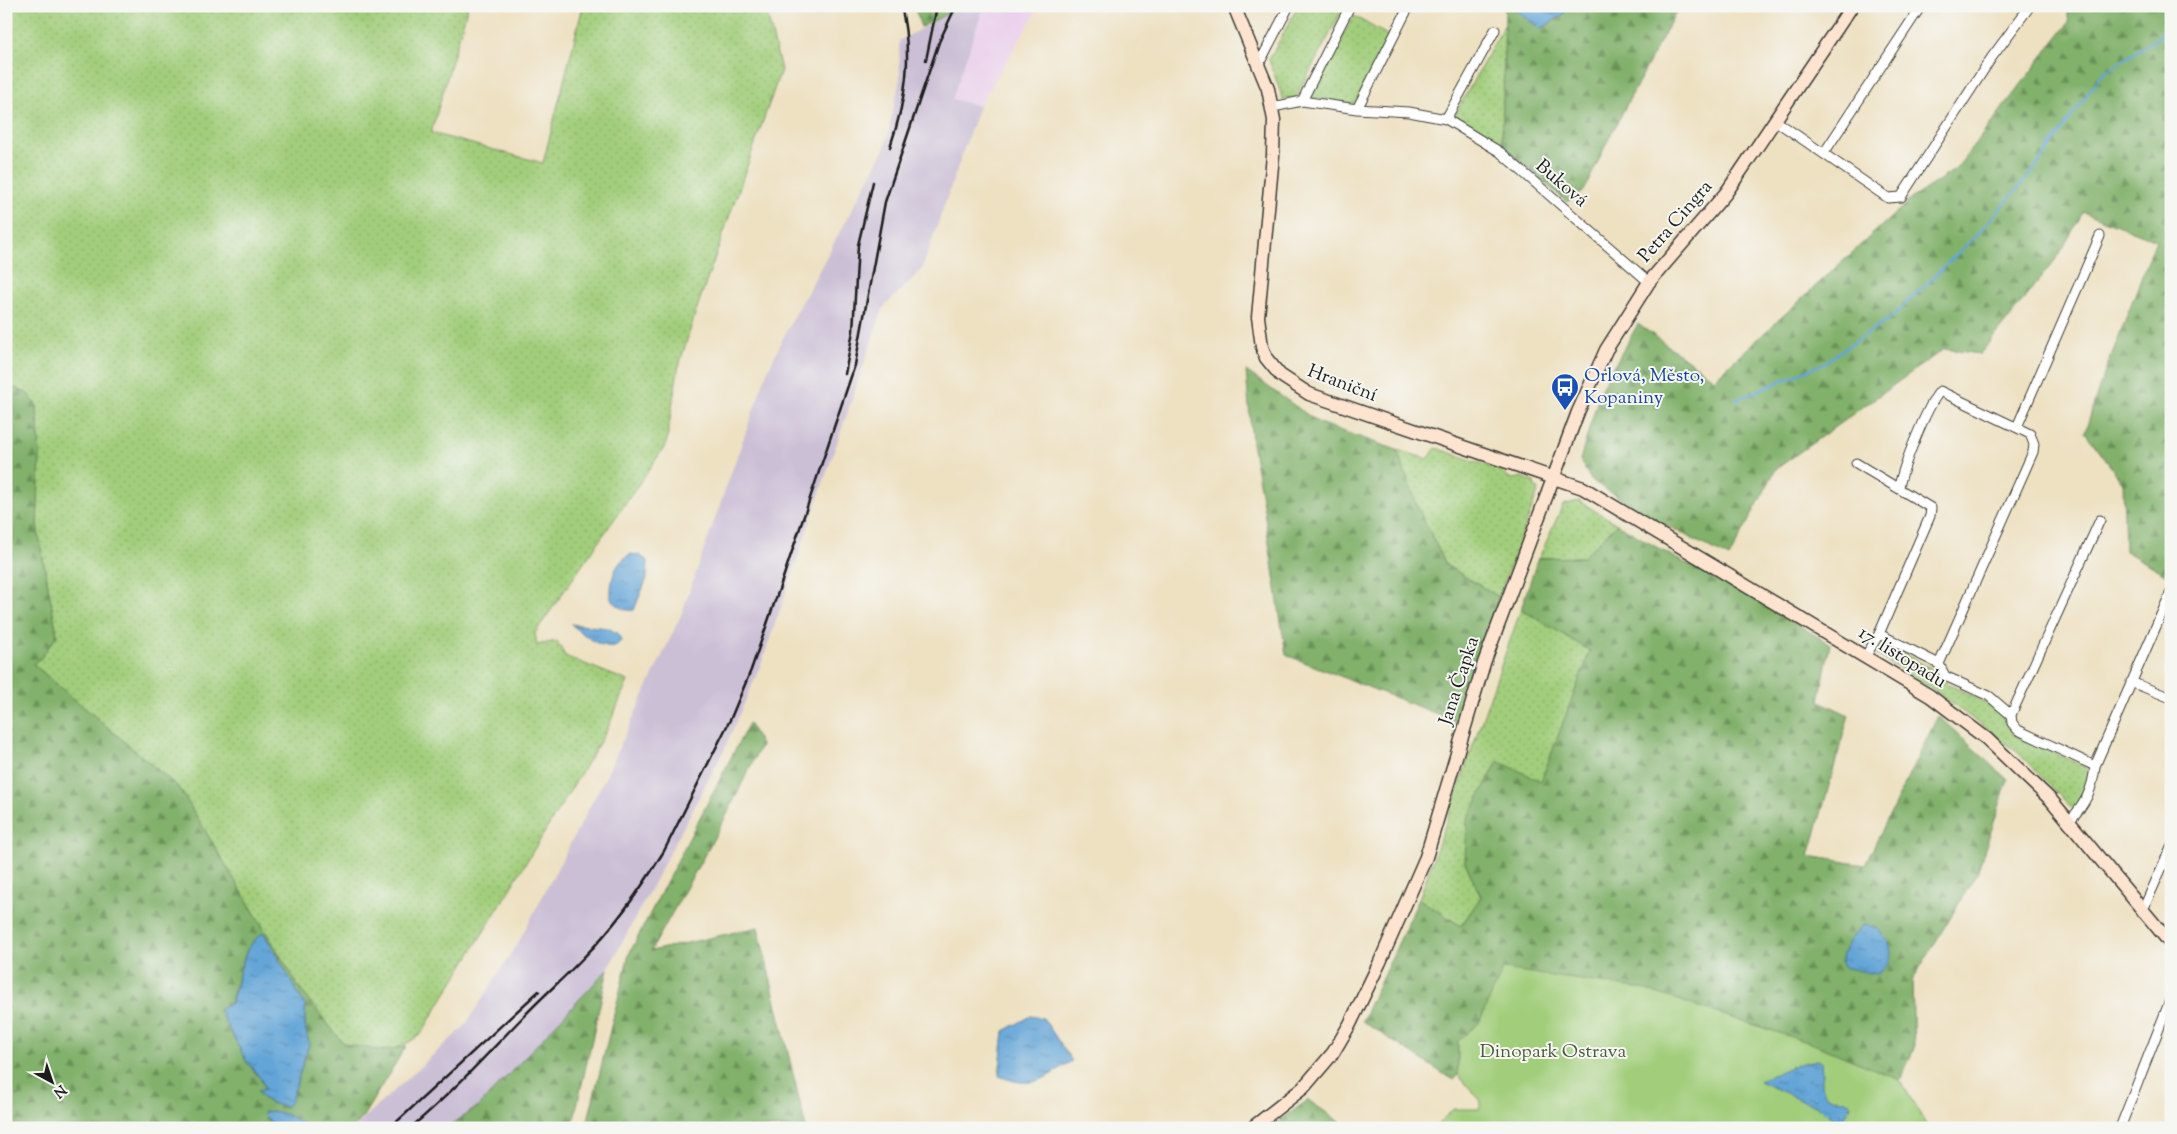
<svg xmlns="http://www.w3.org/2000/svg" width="2177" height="1134" font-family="'Sorts Mill Goudy',serif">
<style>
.built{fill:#ebd1ec}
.railway{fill:#cbbfd6}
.grass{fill:url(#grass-dots);stroke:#5f754c}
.forest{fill:url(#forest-firs);stroke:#4e6644;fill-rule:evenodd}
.park{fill:#a2ce7b;stroke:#5f754c}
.water{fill:url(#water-ripples);stroke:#40607a}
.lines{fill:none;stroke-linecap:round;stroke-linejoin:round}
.stream{stroke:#63a5d7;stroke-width:2.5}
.street-casing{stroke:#3c3a35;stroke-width:11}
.secondary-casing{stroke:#3c3a35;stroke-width:15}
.street{stroke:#fff;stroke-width:9}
.secondary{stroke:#fde4d0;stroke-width:12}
.rail{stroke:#1c1c1c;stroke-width:2.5}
.labels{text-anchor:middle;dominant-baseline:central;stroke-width:4;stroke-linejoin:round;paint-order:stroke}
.street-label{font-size:19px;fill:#1c1c1c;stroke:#f6f6f2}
.transit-label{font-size:19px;fill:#164399;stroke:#f6f6f2;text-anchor:start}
.park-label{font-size:19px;fill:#4b5a3d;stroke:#f6f6f2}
</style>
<defs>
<pattern id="grass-dots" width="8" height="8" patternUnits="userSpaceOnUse" patternTransform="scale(1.25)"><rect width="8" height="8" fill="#a2ce7b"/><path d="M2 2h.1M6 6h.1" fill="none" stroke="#8bb06a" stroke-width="1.8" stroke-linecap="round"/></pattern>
<pattern id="forest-firs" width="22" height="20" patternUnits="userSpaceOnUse" patternTransform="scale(1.25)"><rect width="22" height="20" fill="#81b16b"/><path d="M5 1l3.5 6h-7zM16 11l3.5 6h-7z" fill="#698f57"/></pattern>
<pattern id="water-ripples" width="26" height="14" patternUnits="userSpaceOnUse" patternTransform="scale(1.25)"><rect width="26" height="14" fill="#63a5d7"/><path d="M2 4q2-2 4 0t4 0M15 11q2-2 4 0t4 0" fill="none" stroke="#5186ae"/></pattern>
</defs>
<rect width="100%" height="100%" fill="#f6f6f2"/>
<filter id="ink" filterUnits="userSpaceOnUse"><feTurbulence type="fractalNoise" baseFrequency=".02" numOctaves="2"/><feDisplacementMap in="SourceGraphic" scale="10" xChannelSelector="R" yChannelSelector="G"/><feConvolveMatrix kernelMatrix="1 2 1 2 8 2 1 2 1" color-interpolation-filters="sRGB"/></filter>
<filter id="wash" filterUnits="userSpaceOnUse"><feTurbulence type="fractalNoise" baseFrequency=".0096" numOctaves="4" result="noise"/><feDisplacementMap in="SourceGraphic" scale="20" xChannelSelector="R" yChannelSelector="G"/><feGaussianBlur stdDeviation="1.12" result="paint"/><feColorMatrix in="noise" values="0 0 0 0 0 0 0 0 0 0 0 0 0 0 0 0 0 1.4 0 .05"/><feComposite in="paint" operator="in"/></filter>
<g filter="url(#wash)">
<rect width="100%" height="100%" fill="#eee1c2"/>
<path class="built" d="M984,6H1040L979,106L952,99Z"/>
<path class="railway" d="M951,6H984L952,99L979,106L922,269L883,308L762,662L723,752L608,969L479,1106L445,1128H353L465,1026L519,941L606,776L681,615L767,372L787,330L885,148L900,79L899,41L949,13Z"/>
<path class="grass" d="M6,6H468L431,133L543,163L583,6H765L781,70L696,311L678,369L666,445L535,633L537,645L557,641L565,656L628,681L606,732L421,1034C391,1057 378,1051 344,1044L302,992L180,789L33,664L41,657L57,635L37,526L40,455L37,406L27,393L6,385Z
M1298,6H1338L1343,9L1296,97L1283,99L1269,60Z
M1354,16L1389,36L1354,104L1309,97Z
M1505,24L1502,146L1453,118Z
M1436,448L1500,470L1508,478L1515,479L1522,477L1534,482L1535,488L1539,489L1499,597L1446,565L1418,508L1397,450L1428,459Z
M1579,501L1617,524L1583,557L1539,558L1563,505Z
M1521,609L1591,651L1541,782L1465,862L1481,897L1461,926L1419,899Z
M1885,643L1935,671L1948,684L1999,710L2013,734L2085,767L2089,773L2080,804L2074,810L2016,751L1931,688L1876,655Z"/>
<path class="forest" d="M914,6H951L949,13L921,27Z
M1503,6H1513L1515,10L1564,14L1566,6H1679L1609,138L1584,191L1567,202L1502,146L1505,11Z
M2066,6H2171V577L2125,551L2123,483L2085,432L2100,385L2156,240L2083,212L2059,255L1980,354L1944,349L1776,469L1729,558L1643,513L1591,480L1580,460L1601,389L1638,324L1714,379L1912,198L1956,169L2069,22Z
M1246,371L1319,423L1397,450L1418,508L1446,565L1499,597L1460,723L1286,655L1264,510L1252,443Z
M6,385L27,393L37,406L40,455L37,526L57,635L41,658L33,664L180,789L302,992L344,1044L383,1051L406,1046L362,1118L353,1128H311L307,1125L267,1119L277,1128H6ZM264,933L305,1005V1026L309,1044L291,1101L287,1105C274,1105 265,1103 258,1092L265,1089L261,1079L247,1062L219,1010L230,1003L247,949Z
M1617,524L1677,559L1740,590L1830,644L1819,701L1849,715L1809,856L1865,865L1938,716L2008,780L1977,873L1912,981L1914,1049L1900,1080L1816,1045L1643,989L1503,970L1479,1023L1458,1041V1075L1453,1080L1362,1021L1419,899L1461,926L1481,897L1465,862L1467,820L1498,761L1541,781L1590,651L1521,609L1538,558L1583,557Z
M749,723L761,745L724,820L651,951L758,927L806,1128H586L629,954Z
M608,969L572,1128H445L479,1106Z
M1308,1100L1349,1128H1269Z"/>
<path class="park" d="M1503,969L1643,989L1816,1045L1900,1080L1928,1128H1434L1453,1109H1479L1481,1101L1458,1075V1041L1479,1023Z"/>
<path class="water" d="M1513,6H1566L1564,14L1541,29L1515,10Z
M631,554L639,555L648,561L647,578L634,610C624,612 617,605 611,599C610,581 614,562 631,554Z
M571,624L608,628L619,634L621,641L615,647C598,647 584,636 571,624Z
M1865,924C1890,930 1903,960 1876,974L1843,967L1841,963C1842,949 1854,933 1865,924Z
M264,933L305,1005V1026L309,1044L291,1101L287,1106C274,1105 265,1103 258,1091L265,1089L261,1079L247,1062L219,1010L231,1003C239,981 242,943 264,933Z
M1031,1016L1043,1018L1072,1061C1043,1079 1035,1090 999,1076L1004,1031Z
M1817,1060L1821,1062C1824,1090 1815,1097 1848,1101L1851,1106L1841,1124L1822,1109L1759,1081L1795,1065Z
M272,1111L286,1114L311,1128H277L264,1115V1112Z"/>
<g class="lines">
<path class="stream" d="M2171,16L2167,24L2171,31
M1736,400L1822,364L1893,316L1975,237L2033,171L2101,75L2160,36L2167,24"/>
</g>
</g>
<g filter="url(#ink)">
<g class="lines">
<g class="street-casing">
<path id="street" d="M1259,64L1289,6
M1302,101L1350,6
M1273,107L1302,101L1357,109L1409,112L1446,119L1500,152L1649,282
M1357,109L1409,6
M1446,119L1495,30
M1776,121L1888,198L1901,197L1992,57L2030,6
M1824,153L1921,6
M2017,427L2100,236
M1856,463L1931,508L1930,516L1879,634L1865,657
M1899,487C1903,466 1927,406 1940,391L2030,434L2034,444L2033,452L1939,664
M1879,634L1939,664L1945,676L1989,696L2011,715
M2131,682L2171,698
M2095,766L2018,730L2012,723L2011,715L2100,520
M2069,821C2085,805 2093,789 2095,766L2171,592
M2142,912L2171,847
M2120,1128L2171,998"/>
</g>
<g class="secondary-casing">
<path id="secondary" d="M1234,6L1268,89L1274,120L1273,155L1258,317L1262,347L1266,358L1280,375L1309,394L1583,488L1930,696L1987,739L2051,800L2171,944
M1252,1128L1303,1088L1333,1053L1350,1024L1379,964L1426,857L1484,663L1578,412L1606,350L1649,282L1726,193L1852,6"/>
</g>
<use href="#street" class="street"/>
<use href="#secondary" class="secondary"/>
<path class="rail" d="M926,60L937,6
M890,147C906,100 913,54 901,6
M845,374L853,331L858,245L873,182
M390,1128L539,991
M410,1128C451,1094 487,1054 524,1016C543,996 565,977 584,957C615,926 641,889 664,851L731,718L751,670L782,581L855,365L885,202L939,42L956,6"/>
</g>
</g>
<defs>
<g id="bus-pin" transform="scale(1.4375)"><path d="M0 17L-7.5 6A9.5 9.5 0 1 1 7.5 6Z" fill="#1a4fb4" stroke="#f6f6f2"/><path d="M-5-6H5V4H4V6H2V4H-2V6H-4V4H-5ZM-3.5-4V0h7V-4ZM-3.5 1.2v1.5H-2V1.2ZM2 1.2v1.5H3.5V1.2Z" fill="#fff"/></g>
</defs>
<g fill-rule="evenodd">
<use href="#bus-pin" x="1565" y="387"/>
</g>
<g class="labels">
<g class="street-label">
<text transform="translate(1561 184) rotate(41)">Buková</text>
<text transform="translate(1676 222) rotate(-49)">Petra Cingra</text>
<text transform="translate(1342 384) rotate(21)">Hraniční</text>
<text transform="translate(1902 658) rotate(32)">17. listopadu</text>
<text transform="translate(1460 681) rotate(-72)">Jana Čapka</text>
</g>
<g class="transit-label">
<text x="1584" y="376">Orlová, Město,<tspan x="1584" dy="22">Kopaniny</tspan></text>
</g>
<g class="park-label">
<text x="1553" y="1052">Dinopark Ostrava</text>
</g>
</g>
<rect width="2177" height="1134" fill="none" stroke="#f6f6f2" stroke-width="25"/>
<g transform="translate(52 1082) rotate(140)" stroke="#f6f6f2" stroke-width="4" paint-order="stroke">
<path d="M0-4L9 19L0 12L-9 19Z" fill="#1c1c1c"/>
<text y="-8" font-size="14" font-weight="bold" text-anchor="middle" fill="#1c1c1c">N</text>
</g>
</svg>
